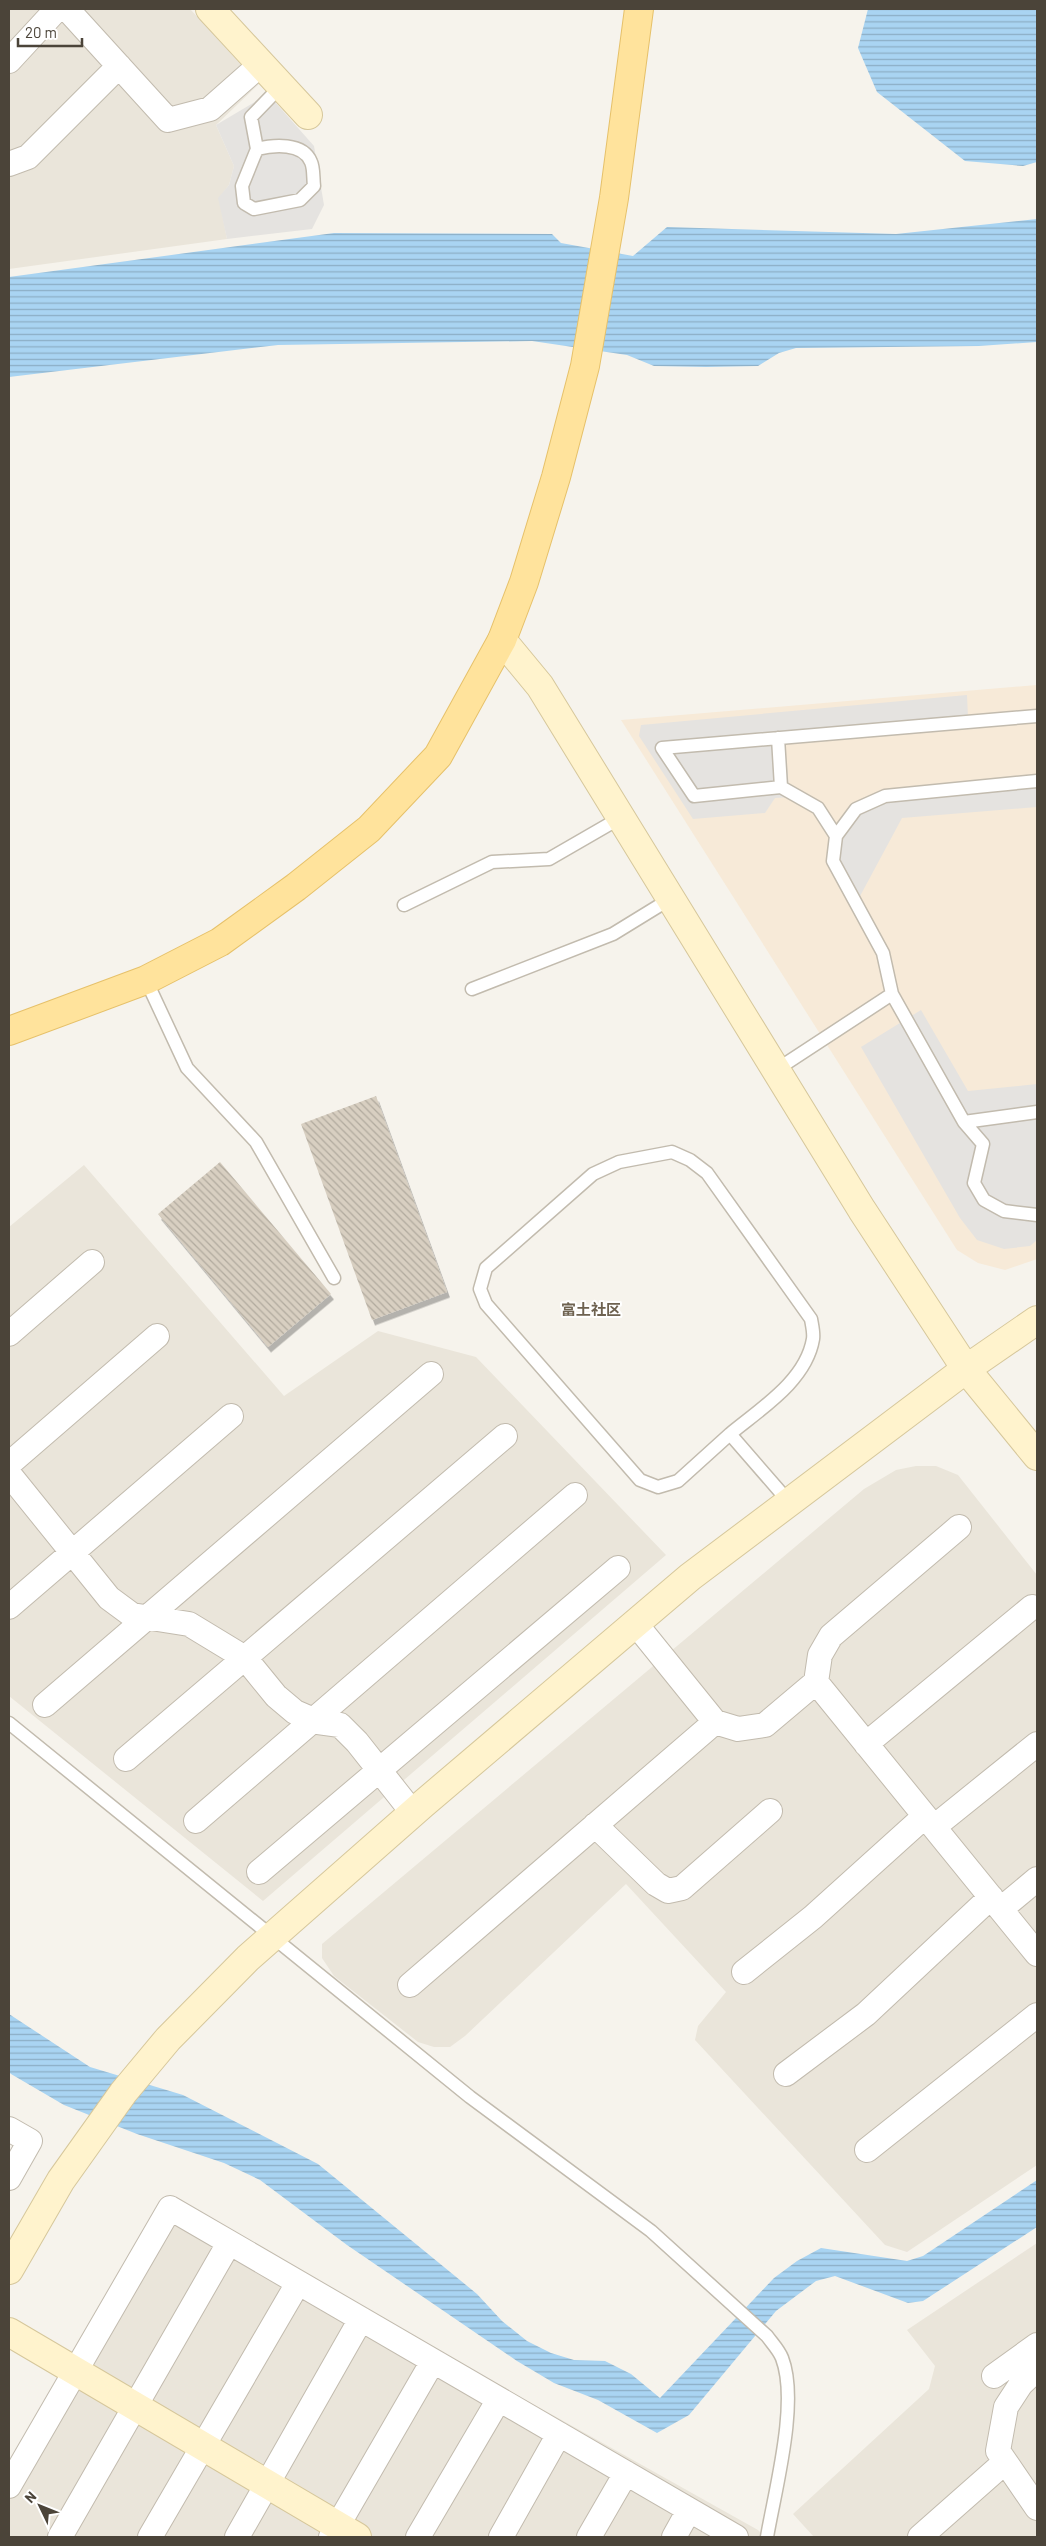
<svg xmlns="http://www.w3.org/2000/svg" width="1046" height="2546" font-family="Barlow,'Noto Sans SC',sans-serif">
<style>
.residential{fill:#eae5da}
.commercial{fill:#f7ead8}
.parking{fill:#e5e3e0}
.water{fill:url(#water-rules)}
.building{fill:url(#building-back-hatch);filter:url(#shadow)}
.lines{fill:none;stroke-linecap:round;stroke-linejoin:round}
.lane-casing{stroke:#c2bbae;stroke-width:15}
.street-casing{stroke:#c2bbae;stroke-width:26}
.secondary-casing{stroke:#d6c79b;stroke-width:30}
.primary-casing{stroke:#e6c16a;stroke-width:30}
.lane{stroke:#fff;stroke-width:12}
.street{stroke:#fff;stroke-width:24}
.secondary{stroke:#fff3cd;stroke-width:28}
.primary{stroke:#ffe39c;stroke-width:28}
.labels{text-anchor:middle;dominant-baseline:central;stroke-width:4;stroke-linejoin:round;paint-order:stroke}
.neighbourhood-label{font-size:15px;font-weight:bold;fill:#6e6250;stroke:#fff}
</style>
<defs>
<pattern id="water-rules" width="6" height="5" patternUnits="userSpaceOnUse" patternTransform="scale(1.25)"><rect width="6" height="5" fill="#a9d4f2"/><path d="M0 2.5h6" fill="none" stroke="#8caec5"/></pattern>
<pattern id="building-back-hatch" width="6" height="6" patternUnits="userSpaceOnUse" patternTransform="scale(1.25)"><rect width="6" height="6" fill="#d8cfc1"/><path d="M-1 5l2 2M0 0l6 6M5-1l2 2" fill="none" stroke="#b1aa9e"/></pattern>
<filter id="shadow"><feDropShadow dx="3" dy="5.5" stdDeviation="0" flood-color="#0004"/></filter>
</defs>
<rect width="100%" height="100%" fill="#f6f3ec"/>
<path class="residential" d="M9,9H190L260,83L216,125L234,166L229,185L219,198L227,239L9,269Z
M84,1165L284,1396L378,1331L476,1357L666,1555L263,1901L9,1696V1227Z
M916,1466H936L958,1475L1037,1575V2165L907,2252L885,2245L695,2040L698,2026L726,1992L626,1884L465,2036L450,2047H434L418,2042L334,1976L322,1958V1944L864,1489L896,1470Z
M169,2200L758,2530L765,2537H9V2474Z
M1037,2243V2537H814L793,2514L929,2389L935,2366L907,2330Z"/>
<path class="commercial" d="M1037,685V1259L1005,1270L978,1263L957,1250L621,720Z"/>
<path class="parking" d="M268,94L314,146L324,205L312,229L227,239L218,198L229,185L234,166L216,125Z
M967,695L968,718L784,734L790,797L775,798L765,813L693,819L639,736L641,725Z
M1037,786V807L902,818L859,898L838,859L840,846L848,828L864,810L889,801Z
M921,1010L968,1091L1037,1084V1240L1030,1246L1004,1249L977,1240L960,1218L861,1047Z"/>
<path class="water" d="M868,9H1037V162L1023,166L965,161L877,92L858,48Z
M1037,219V342L979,346L796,348L779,353L758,366L706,367L654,366L627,355L532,341L278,345L9,377V277L334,233L552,234L561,243L633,256L667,227L896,234Z
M9,2014L90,2067L183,2095L318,2164L477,2294L502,2321L527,2341L551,2353L574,2360L605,2361L631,2374L660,2398L774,2278L797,2261L821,2248L907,2261L923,2256L1037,2180V2227L923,2301L908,2303L835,2276L816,2281L776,2311L689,2415L657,2433L598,2400L554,2383L517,2361L347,2245L260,2180L224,2163L137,2134L64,2105L11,2074L9,2072Z"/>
<path class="building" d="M376,1096L447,1292L372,1320L301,1124Z
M220,1162L331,1294L268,1347L158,1214Z"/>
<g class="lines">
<g class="lane-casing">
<path id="lane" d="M257,149C273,145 303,142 311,162C314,168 313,179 314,186L300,200L254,209L244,203L242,186L257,149L251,117L281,86
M778,738L781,787
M1037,781L885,796L856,809L836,836L833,861L883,953L892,994L964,1122L1037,1112
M836,836L818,808L781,787L694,796L662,748L1037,716
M404,905L492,862L549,859L620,818
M146,980L187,1068L256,1142L334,1278
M472,989L613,934L670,899
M776,1070L892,994
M964,1122L983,1144L974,1183L984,1200L1004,1211L1037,1215
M730,1434C760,1409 806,1381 813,1339C814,1333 812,1325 811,1319L707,1173L690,1160L672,1152L619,1162L593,1174L486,1268L480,1289L486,1304L640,1480L658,1487L678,1481L730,1434L789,1502
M9,1723L470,2097L651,2231L767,2336C772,2343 779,2350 782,2358C799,2402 775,2490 767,2537"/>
</g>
<g class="street-casing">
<path id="street" d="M67,9L168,120L210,109L261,64
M9,61L57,9
M9,164L28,157L119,66
M9,1334L92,1262
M9,1464L157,1336
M9,1474L109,1598L132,1615L189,1624L245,1658L276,1696L295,1712L318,1722L340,1725L357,1742L413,1813
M9,1607L231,1416
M816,1682L1037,1954
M45,1705L431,1374
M715,1722L738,1729L765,1725L816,1682L820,1655L831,1636L959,1527
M866,1744L1032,1607
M126,1759L505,1436
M196,1821L575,1495
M595,1825L656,1884L668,1891L682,1888L770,1811
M934,1827L1037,1744
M259,1872L618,1568
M1001,1909L1037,1879
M744,1972L813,1917L925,1816
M410,1985L715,1722L635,1623
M786,2074L866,2014L991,1897
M9,2129L30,2141L9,2178
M867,2150L1037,2015
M1037,2369L1021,2384L1006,2407L998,2451L1037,2508
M994,2376L1037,2345
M9,2486L170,2208L736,2537
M60,2537L229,2243
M150,2537L298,2283
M237,2537L361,2319
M331,2537L433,2361
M418,2537L499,2399
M501,2537L559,2434
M589,2537L626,2473
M674,2537L689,2510
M920,2537L1005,2462"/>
</g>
<g class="secondary-casing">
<path id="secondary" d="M210,9L308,115
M502,640L540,686L862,1210L966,1369L1037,1456
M9,2270L61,2180L123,2093L168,2039L248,1958L423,1804L690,1577L966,1369L1037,1320
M9,2332L357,2537"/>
</g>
<g class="primary-casing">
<path id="primary" d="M9,1031L146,980L220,942L296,887L369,829L438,756L502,640L524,582L556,477L585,366L614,198L639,9"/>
</g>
<use href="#lane" class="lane"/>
<use href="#street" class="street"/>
<use href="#secondary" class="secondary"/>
<use href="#primary" class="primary"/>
</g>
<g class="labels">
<g class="neighbourhood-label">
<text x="591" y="1309">富土社区</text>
</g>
</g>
<rect width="1046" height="2546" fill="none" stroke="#4b4439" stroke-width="20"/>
<g transform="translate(40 2506) rotate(313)" stroke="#ffffff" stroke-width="4" paint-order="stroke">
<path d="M0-4L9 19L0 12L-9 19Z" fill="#4b4439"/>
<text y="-8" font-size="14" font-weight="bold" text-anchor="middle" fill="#4b4439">N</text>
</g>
<path d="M18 38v8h64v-8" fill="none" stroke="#4b4439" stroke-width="2.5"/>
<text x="25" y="38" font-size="15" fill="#4b4439" stroke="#ffffff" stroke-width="4" paint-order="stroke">20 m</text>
</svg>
